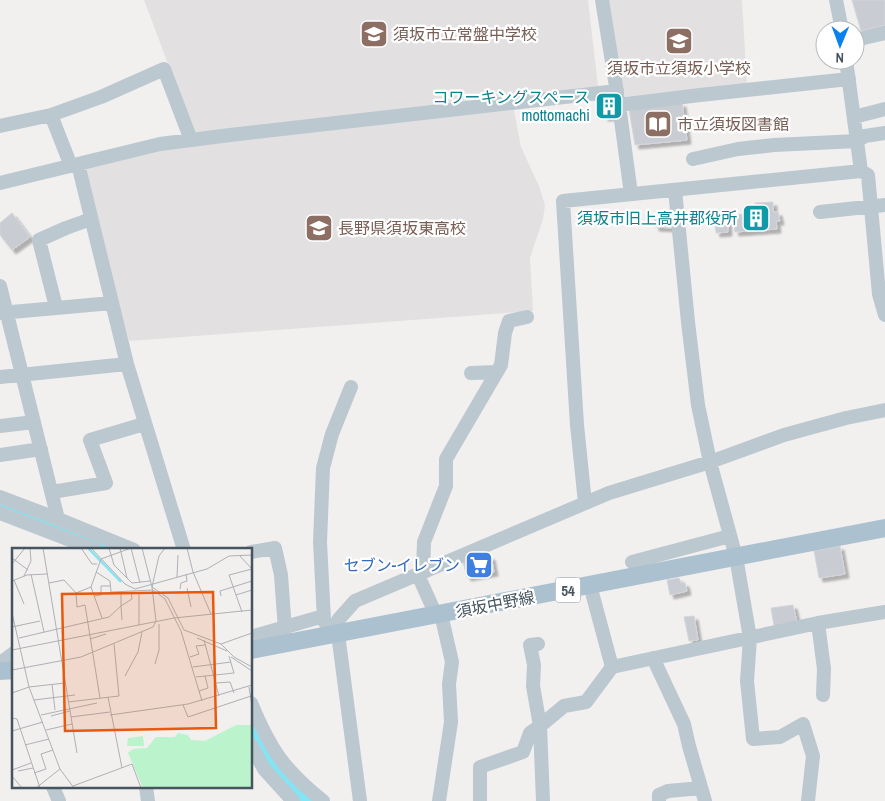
<svg xmlns="http://www.w3.org/2000/svg" width="885" height="801" font-family="'Archivo Narrow','Noto Sans JP',sans-serif">
<style>
.education{fill:#e3e0e1}
.lines{fill:none;stroke-linecap:round;stroke-linejoin:round}
.river{stroke:#83e4f3;stroke-width:18}
.building{fill:#c9ccd2;stroke:#d2d6db;filter:url(#shadow)}
.minor{stroke:#bbc8cf;stroke-width:14}
.major{stroke:#acc1d0;stroke-width:18}
.labels{text-anchor:middle;dominant-baseline:central;stroke-width:4.5;stroke-linejoin:round;paint-order:stroke}
.shield{fill:#fff;stroke:#7d878e;stroke-width:1}
.shield-label{font-size:15px;font-weight:bold;fill:#45545e}
.education-label{font-size:16px;fill:#785e54;stroke:#fff;text-anchor:start}
.culture-label{font-size:16px;fill:#0d838f;stroke:#fff;text-anchor:end}
.shop-label{font-size:16px;fill:#366cbe;stroke:#fff;text-anchor:end}
.street-label{font-size:16px;fill:#45545e;stroke:#fff}
.inset-river{fill:none;stroke:#83e4f3;stroke-width:2.5}
.inset-road{fill:none;stroke:#adb1b5;stroke-width:1}
.view{fill:#e8590c;fill-opacity:0.15;stroke:#e8590c;stroke-width:2.5}
.inset-edge{fill:none;stroke:#45545e;stroke-width:2.5}
</style>
<defs>
<filter id="shadow"><feDropShadow dx="4" dy="4" stdDeviation="1" flood-color="#0004"/></filter>
</defs>
<rect width="100%" height="100%" fill="#f2efef"/>
<path class="education" d="M144,0H588L598,86L194,133Z
M606,0H742L747,85L626,98L618,73Z
M514,110L521,147L539,186L545,205L543,219L530,258L533,311L129,341L82,167L190,144Z"/>
<g class="lines">
<path class="river" d="M0,505L105,544
M251,726C267,758 282,779 310,801"/>
</g>
<path class="building" d="M852,0H885V25L861,31Z
M611,94L614,116L604,117L608,95Z
M682,103L687,140L635,145L629,109Z
M773,202V212H778L780,221H776L777,229L735,232L732,215L757,213L755,203Z
M727,211L728,232L716,233L714,212Z
M12,213L30,237L12,250L0,235V223Z
M655,217H673V228L655,227Z
M840,546L845,574L819,578L814,551Z
M491,556L494,572L467,577L463,562Z
M679,578L681,583H685L687,591L670,595L667,580Z
M793,605L797,622L774,626L771,608Z
M694,616L698,640L689,641L684,617Z"/>
<g class="lines">
<path class="minor" d="M602,0L619,105L631,194
M836,0L842,30
M855,40L885,33
M846,60L861,171
M619,105L700,95L849,79
M51,115L71,166
M854,117L885,109
M0,126L51,115L101,97L164,69L191,140
M693,159L738,149L774,145L857,141L865,136L885,133
M78,164L127,364L184,550
M0,183L160,144L230,135L617,91
M675,190L688,322L698,405L710,462L736,557L750,638L747,681L753,739L780,737L803,724L813,756L808,801
M820,212L885,205
M0,286L58,519
M56,307L39,240L66,228L91,219
M0,313L112,303
M471,373L497,372
M0,377L127,364
M0,426L34,422
M0,455L41,449
M52,492L106,483L90,440L144,424
M0,497L58,519L134,550
M585,503L577,425L563,201L861,171L868,175L879,294L885,315
M0,513L96,550
M251,552L275,548L281,575L286,644
M632,562L730,536
M423,573L424,542L446,486V459L501,365L505,333L509,321L527,317
M418,575L436,615
M590,585L612,667
M324,620L320,542L323,468L332,434L351,387
M818,623L824,669L823,695
M251,637L320,617L328,625
M653,658L684,724L689,746L705,801
M0,663L14,653
M251,703C270,749 284,770 323,801
M251,745L264,769L293,801
M53,787L59,801
M146,787L148,801
M360,801L338,634V620L355,601L609,493L710,462L784,435L846,418L885,410
M439,801L451,722L449,684L452,662L441,614
M480,801V767L523,752L530,733L540,726L533,686L534,665L530,645L538,644
M543,801L540,726L564,706L586,702L612,667L818,623L885,612
M659,801V795L668,791L701,788"/>
<path class="major" d="M251,650L885,528
M0,671L14,670"/>
</g>
<defs>
<g id="school-square" transform="scale(1.4375)"><rect x="-9" y="-9" width="18" height="18" rx="4" fill="#8d6e63" stroke="#fff"/><path d="M0-5L7-2L0 1L-7-2ZM-4 1L0 2.5L4 1V4Q0 6-4 4Z" fill="#fff"/></g>
<g id="building-square" transform="scale(1.4375)"><rect x="-9" y="-9" width="18" height="18" rx="4" fill="#0f9aa8" stroke="#fff"/><path d="M-4-6H4V6H1V3H-1V6H-4ZM-2.5-4.3h1.7v1.8h-1.7ZM.8-4.3h1.7v1.8H.8ZM-2.5-1h1.7V.8h-1.7ZM.8-1h1.7V.8H.8Z" fill="#fff"/></g>
<g id="library-square" transform="scale(1.4375)"><rect x="-9" y="-9" width="18" height="18" rx="4" fill="#8d6e63" stroke="#fff"/><path d="M-6-4Q-3-5.5-.7-3.5V5Q-3 3-6 4ZM6-4Q3-5.5 .7-3.5V5Q3 3 6 4Z" fill="#fff"/></g>
<g id="supermarket-square" transform="scale(1.4375)"><rect x="-9" y="-9" width="18" height="18" rx="4" fill="#3f7fe0" stroke="#fff"/><path d="M-6-5.5h2.5l.6 2H6L4.5 2H-2.5L-4.4-4H-6ZM-1.5 3.2a1.3 1.3 0 1 0 .1 0ZM3 3.2a1.3 1.3 0 1 0 .1 0Z" fill="#fff"/></g>
</defs>
<g fill-rule="evenodd">
<use href="#school-square" x="374" y="34"/>
<use href="#school-square" x="679" y="41"/>
<use href="#building-square" x="609" y="106"/>
<use href="#library-square" x="658" y="124"/>
<use href="#building-square" x="756" y="218"/>
<use href="#school-square" x="319" y="228"/>
<use href="#supermarket-square" x="479" y="565"/>
</g>
<g class="labels">
<rect class="shield" x="555.5" y="577.5" width="25" height="25" rx="4"/>
<g class="shield-label">
<text x="568" y="590">54</text>
</g>
<g class="education-label">
<text x="393" y="34">須坂市立常盤中学校</text>
<text x="679" y="68" text-anchor="middle">須坂市立須坂小学校</text>
<text x="677" y="124">市立須坂図書館</text>
<text x="338" y="228">長野県須坂東高校</text>
</g>
<g class="culture-label">
<text x="590" y="97">コワーキングスペース<tspan x="590" dy="18">mottomachi</tspan></text>
<text x="737" y="218">須坂市旧上高井郡役所</text>
</g>
<g class="shop-label">
<text x="460" y="565">セブン-イレブン</text>
</g>
<g class="street-label">
<text transform="translate(495 604) rotate(-11)">須坂中野線</text>
</g>
</g>
<g transform="translate(12 548)">
<rect width="240" height="240" fill="#f2efef"/>
<path d="M224,177H240V240H131L116,205L121,201L135,200L144,189H163L166,185L176,187L179,192L193,193ZM131,188L132,198H115L116,190Z" fill="#baf3cc"/>
<path class="inset-river" d="M76,0L109,34"/>
<path class="inset-road" d="M31,0L65,205M69,0L80,16H85M79,0L113,36L123,41L195,21L217,8L240,7M97,0L102,17L120,35L138,33M108,0L115,30M119,0L128,35M175,0L181,24L199,66M227,7L240,21M0,10L16,22M0,16L13,0M84,24L98,33L99,44L141,42L153,51L169,83L190,153M19,26L32,84M12,28L19,13L18,0M165,29L166,7M2,32L12,56M0,33L15,27L35,26M37,35L52,32L64,45L79,39L89,11L119,0M79,39L90,70M140,39L156,50L172,82L209,96L222,109L240,119M140,39L147,8L153,0M175,40L179,59M168,41L169,35L175,33L174,26M64,45L65,59L73,57L88,150M127,45V77M224,47L240,42M82,48L89,47V38H99M209,48L208,43L240,33M230,64L217,27L240,21M0,65L17,139M110,72L109,58L120,51L119,44M0,79L28,73M7,90L97,69L109,58V44M185,90L215,103M78,91L94,86M192,92L207,148M209,96L240,85M0,102L162,70L240,62M178,109L187,106L184,98L193,97M219,109L240,123M143,116L147,102V76M181,119L219,114M0,122L69,109L141,79L144,73L140,39L130,0M113,128L126,104L130,84M184,129L222,125L217,108M204,135L218,134L222,145M40,136L43,162M17,139L53,135M237,139L240,158M187,143L196,140L193,128M0,145L17,139L48,221L62,240M96,149L110,220M22,152L63,147M56,154L107,148L102,96M171,157L176,169L239,148M29,167L85,155M98,167L176,156L240,137M39,168L58,163M59,169L98,164M0,170L5,171L28,240M34,182L60,176M0,183L31,174M13,197L37,191M0,222L19,215M6,223L21,220M22,225L34,221L29,206L41,202M0,228L10,240M61,238L120,216L129,240M24,240L48,221"/>
<path class="view" d="M201,44L204,180L53,183L50,46Z"/>
<rect width="240" height="240" class="inset-edge"/>
</g>
<g transform="translate(840 45) rotate(181)"><circle r="24" fill="#ffffff" stroke="#b5bbbf"/>
<path d="M0-4L9 19L0 12L-9 19Z" fill="#0a80f1"/>
<text y="-8" font-size="14" font-weight="bold" text-anchor="middle" fill="#45545e">N</text>
</g>
</svg>
